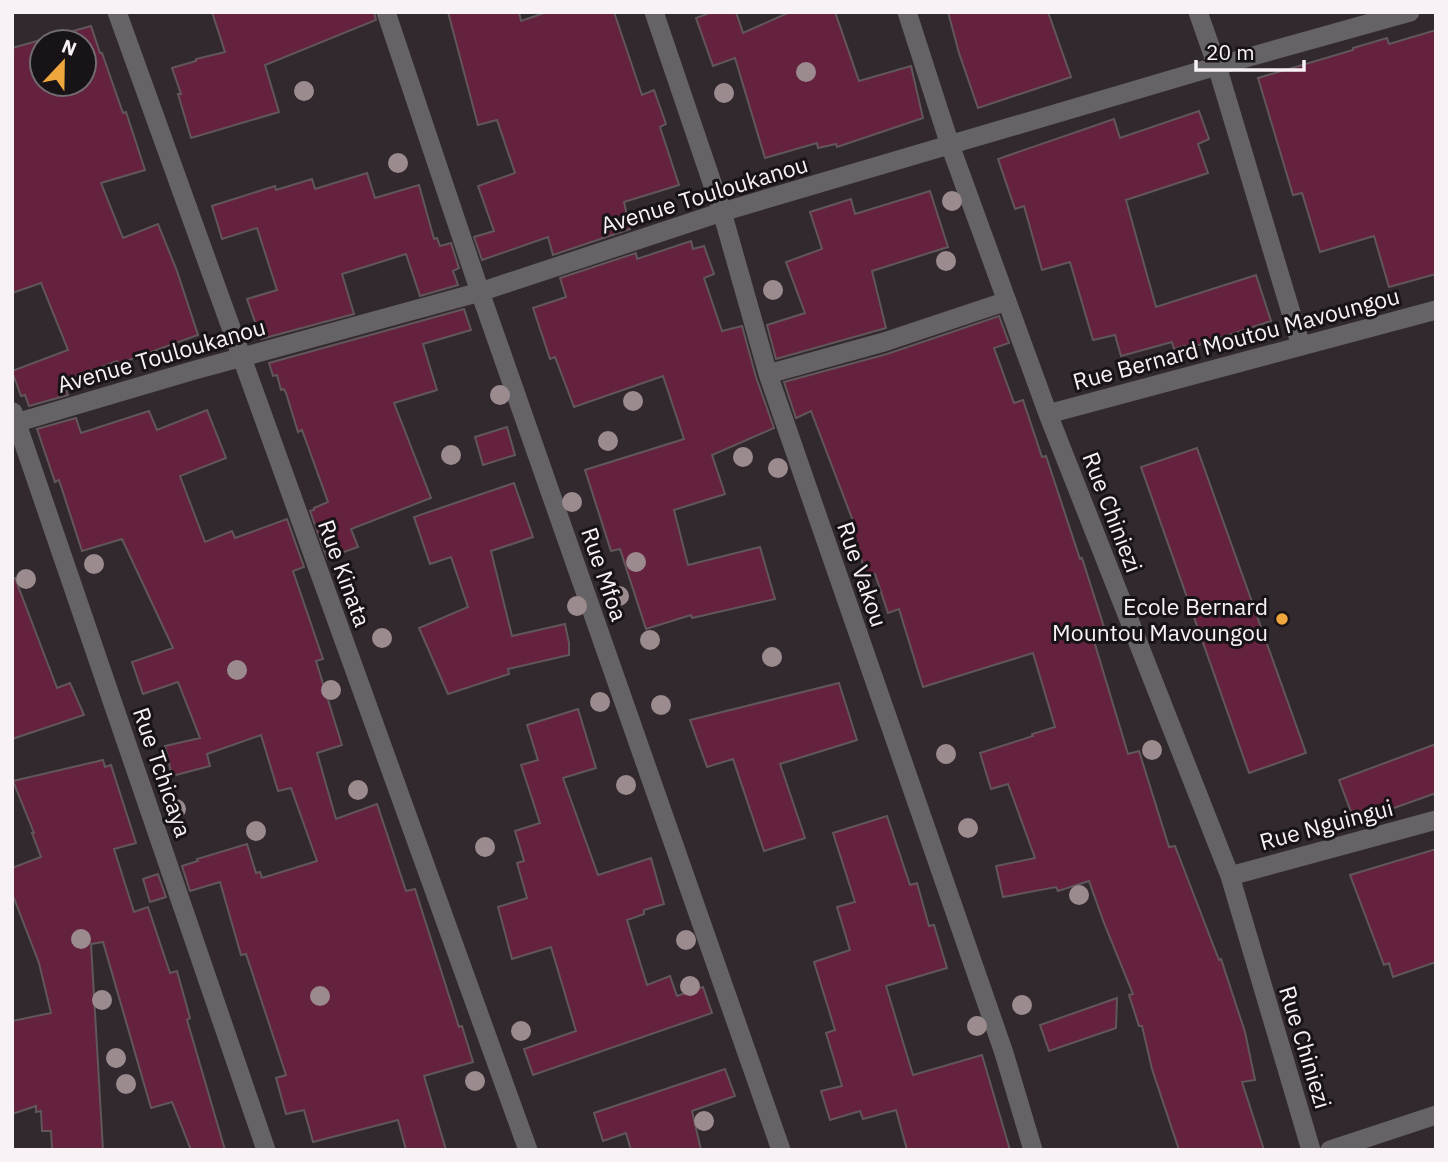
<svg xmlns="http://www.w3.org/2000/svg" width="1448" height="1162" font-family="'IBM Plex Sans',sans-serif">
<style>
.building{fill:#64223e;stroke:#615659;stroke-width:2;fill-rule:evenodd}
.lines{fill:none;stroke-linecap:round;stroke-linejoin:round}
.minor{stroke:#666367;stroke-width:19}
.tree{fill:#9c8b8e}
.poi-dot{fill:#efa73d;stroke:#171316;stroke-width:2.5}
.labels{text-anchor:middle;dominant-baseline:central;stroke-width:6;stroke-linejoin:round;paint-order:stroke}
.street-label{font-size:23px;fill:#f8f2f6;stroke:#171316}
.poi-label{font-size:23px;fill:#f8f2f6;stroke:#171316;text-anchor:end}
</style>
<rect width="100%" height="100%" fill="#32292f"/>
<path class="building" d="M212,12H374L376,20L265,65L279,112L191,138L178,94H181L172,68L196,61V59L225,52Z
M448,12H519L521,21L547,12H614L642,95L654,90L666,124L660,127L679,185L624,202L630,229L553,255L548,237L482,260L474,237L494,231L478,186L515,173L497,120L478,125Z
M712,12H736L743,33L790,12H835L859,81L911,66L923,118L837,147L836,144L818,148L817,143L765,158L735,58L713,66L696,18Z
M948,12H1048L1071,77L978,108L959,53Z
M91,26L100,53H102L123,113L126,112L145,170L101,183L123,238L158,224L177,271L198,335L118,364L117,361L63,381L68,395L29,406L25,395L21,396L12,371L68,350L41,283L12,293V48ZM42,42H84V84H42Z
M1436,30V274L1389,287L1374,236L1320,252L1302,193L1293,195L1258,78L1353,50V48L1387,38L1389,44Z
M1199,111L1209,139L1198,144L1208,173L1126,200L1156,307L1256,275L1271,321L1186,349L1185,346L1174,349L1172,342L1121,356L1115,335L1093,340L1070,262L1042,270L1024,206L1015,209L998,159L1114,119L1120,138Z
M367,173L375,198L419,185L434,239L437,238L440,246L451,243L459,268L453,271L458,285L420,296L406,254L342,274L354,314L261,339L247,299L277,290L257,228L222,239L212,206L275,186L276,190L312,179L315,189Z
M930,191L948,247L872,271L886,328L776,359L767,325L805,313L786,262L822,249L810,212L851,199L855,214Z
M691,241L693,249L704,246L714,274L704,278L722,331L742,326L756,377L774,428L712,455L725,494L674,510L688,565L760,547L775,599L692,618L691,615L646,629L620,549L611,551L585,470L684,439L663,376L574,407L555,357L550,359L533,308L566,297L560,278L636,253L637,259Z
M464,309L471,330L423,344L437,390L394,403L431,498L351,529L358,547L327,558L310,511L314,510V508L328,502L302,430L298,432L286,393L284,389L281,390L277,375L273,376L269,363Z
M999,316L1009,343L994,348L1014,403L1023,400L1042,457L1046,456L1080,559L1082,558L1104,627L1091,631L1128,754L1139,751L1169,847L1175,846L1219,960L1221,959L1245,1032L1255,1080L1242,1082L1264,1150H1179L1152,1069L1142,1026H1139L1129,995L1133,994L1104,923L1089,881L1058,891L1056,887L1003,897L996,866L1035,858L1008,784L991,789L980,753L1033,736L1032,734L1055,727L1033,653L923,687L899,609L888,613L875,574L867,576L849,522L853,521L811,411L796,418L784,382L887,354Z
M207,410L226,458L180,476L205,542L232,531L235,538L287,519L304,567L293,571L323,659L316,661L342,745L317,753L336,819L377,804L406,891L415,889L459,1027L462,1026L473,1062L424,1076L446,1150H406L398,1120L313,1142L304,1110L286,1114L276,1078L286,1075L246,954L241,955L220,882L190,891L182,866L198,861L197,859L247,844L256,873L260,872L262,878L317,861L291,788L278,791L261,735L207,754L210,766L172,776L165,746L200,738L178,682L143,694L132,662L173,648L122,539L82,551L59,480L55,482L37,429L76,418L81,433L149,411L157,430Z
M507,427L515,455L483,465L475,437Z
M1197,448L1306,753L1249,773L1141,467Z
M514,483L533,537L491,551L512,636L565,624L569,643V655L508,669L509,674L448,694L419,628L468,607L451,557L430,564L414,517Z
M12,578H15L57,688L70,683L84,715L12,739Z
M839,683L857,740L780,764L805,838L764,851L733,759L707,767L690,720Z
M578,709L596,768L563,778L598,875L651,858L664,904L644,910V914L627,920L647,985L670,976L677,996L703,987L712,1013L533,1075L524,1049L576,1031L551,947L512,959L498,907L527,898L517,863L524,861L515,831L540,823L521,765L538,760L527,725Z
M1436,744V793L1355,822L1339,780Z
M103,760L105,767L111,765L136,843L114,849L134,912L148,907L170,973L177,971L190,1018L187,1020L225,1150H191L172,1102L151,1108L103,942L91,944L103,1150L52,1149L51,1131H42L41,1111L36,1112V1106L12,1114V1021L51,1013L39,963L12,893V868L41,857L32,833H34L13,781Z
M887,816L910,885L917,883L929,926L934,925L947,968L886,986L913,1075L982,1055L1010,1150H907L896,1110L863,1119L860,1111L830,1120L821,1091L842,1086L826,1033L835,1030L814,962L850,950L837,907L855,902L833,833Z
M1436,849V962L1393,977L1389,963L1384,965L1350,875Z
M158,874L166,897L150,902L143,879Z
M1117,998L1116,1028L1049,1051L1040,1025Z
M725,1069L735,1096L692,1111L701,1150H631L626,1133L603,1141L594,1113Z"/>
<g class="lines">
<path class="minor" d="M117,12L528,1150
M386,12L480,292L781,1150
M654,12L722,212L768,374L1004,1053L1033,1150
M907,12L950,145L1048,414L1230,876L1311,1150
M1198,12L1217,66L1301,346
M768,374L884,342L1007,301
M13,412L266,1150
M1048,414L1436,310
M12,424L195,370L480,292L722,212L1217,66L1410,12
M1230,876L1436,820
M1330,1150L1436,1115"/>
</g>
<g class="tree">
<circle cx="806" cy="72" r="10"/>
<circle cx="304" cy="91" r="10"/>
<circle cx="724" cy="93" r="10"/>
<circle cx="398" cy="163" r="10"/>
<circle cx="952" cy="201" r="10"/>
<circle cx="946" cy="261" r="10"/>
<circle cx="773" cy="290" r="10"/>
<circle cx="500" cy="395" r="10"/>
<circle cx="633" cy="401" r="10"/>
<circle cx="608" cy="441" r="10"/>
<circle cx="451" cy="455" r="10"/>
<circle cx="743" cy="457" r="10"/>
<circle cx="778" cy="468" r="10"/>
<circle cx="572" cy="502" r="10"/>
<circle cx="636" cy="562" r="10"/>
<circle cx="94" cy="564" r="10"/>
<circle cx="26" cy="579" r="10"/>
<circle cx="619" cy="596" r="10"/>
<circle cx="577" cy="606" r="10"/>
<circle cx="382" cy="638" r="10"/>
<circle cx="650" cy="640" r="10"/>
<circle cx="772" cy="657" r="10"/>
<circle cx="237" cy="670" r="10"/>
<circle cx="331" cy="690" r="10"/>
<circle cx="600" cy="702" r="10"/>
<circle cx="661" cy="705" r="10"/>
<circle cx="1152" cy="750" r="10"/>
<circle cx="946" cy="754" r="10"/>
<circle cx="626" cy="785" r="10"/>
<circle cx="358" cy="790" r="10"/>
<circle cx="176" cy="809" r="10"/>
<circle cx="968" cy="828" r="10"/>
<circle cx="256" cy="831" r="10"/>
<circle cx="485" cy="847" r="10"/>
<circle cx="1079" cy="895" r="10"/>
<circle cx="81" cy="939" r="10"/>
<circle cx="686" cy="940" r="10"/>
<circle cx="690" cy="986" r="10"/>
<circle cx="320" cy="996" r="10"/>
<circle cx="102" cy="1000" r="10"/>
<circle cx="1022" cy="1005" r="10"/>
<circle cx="977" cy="1026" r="10"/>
<circle cx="521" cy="1031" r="10"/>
<circle cx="116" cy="1058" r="10"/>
<circle cx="475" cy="1081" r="10"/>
<circle cx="126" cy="1084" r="10"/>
<circle cx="704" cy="1121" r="10"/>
</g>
<circle class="poi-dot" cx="1282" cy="619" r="7"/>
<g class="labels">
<g class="street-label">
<text transform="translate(704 194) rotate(-17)">Avenue Touloukanou</text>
<text transform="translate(1236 338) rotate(-15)">Rue Bernard Moutou Mavoungou</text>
<text transform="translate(161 355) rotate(-16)">Avenue Touloukanou</text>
<text transform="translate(1113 512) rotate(69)">Rue Chiniezi</text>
<text transform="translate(345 573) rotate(70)">Rue Kinata</text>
<text transform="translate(605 574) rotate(71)">Rue Mfoa</text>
<text transform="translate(863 574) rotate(71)">Rue Vakou</text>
<text transform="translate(163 772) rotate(71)">Rue Tchicaya</text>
<text transform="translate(1326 824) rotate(-15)">Rue Nguingui</text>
<text transform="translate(1306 1047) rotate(73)">Rue Chiniezi</text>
</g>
<g class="poi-label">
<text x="1268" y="606">Ecole Bernard<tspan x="1268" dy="26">Mountou Mavoungou</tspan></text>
</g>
</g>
<rect width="1448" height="1162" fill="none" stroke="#f8f2f6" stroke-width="28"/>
<g transform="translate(63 63) rotate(22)"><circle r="33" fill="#171316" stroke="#716c70" stroke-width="2"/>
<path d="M0-5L12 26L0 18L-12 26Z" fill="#efa73d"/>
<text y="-10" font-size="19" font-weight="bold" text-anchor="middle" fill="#f8f2f6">N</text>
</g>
<path d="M1196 60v10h108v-10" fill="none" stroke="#f8f2f6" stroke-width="3.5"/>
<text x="1206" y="60" font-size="21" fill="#f8f2f6" stroke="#171316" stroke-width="5" paint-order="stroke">20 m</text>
</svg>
